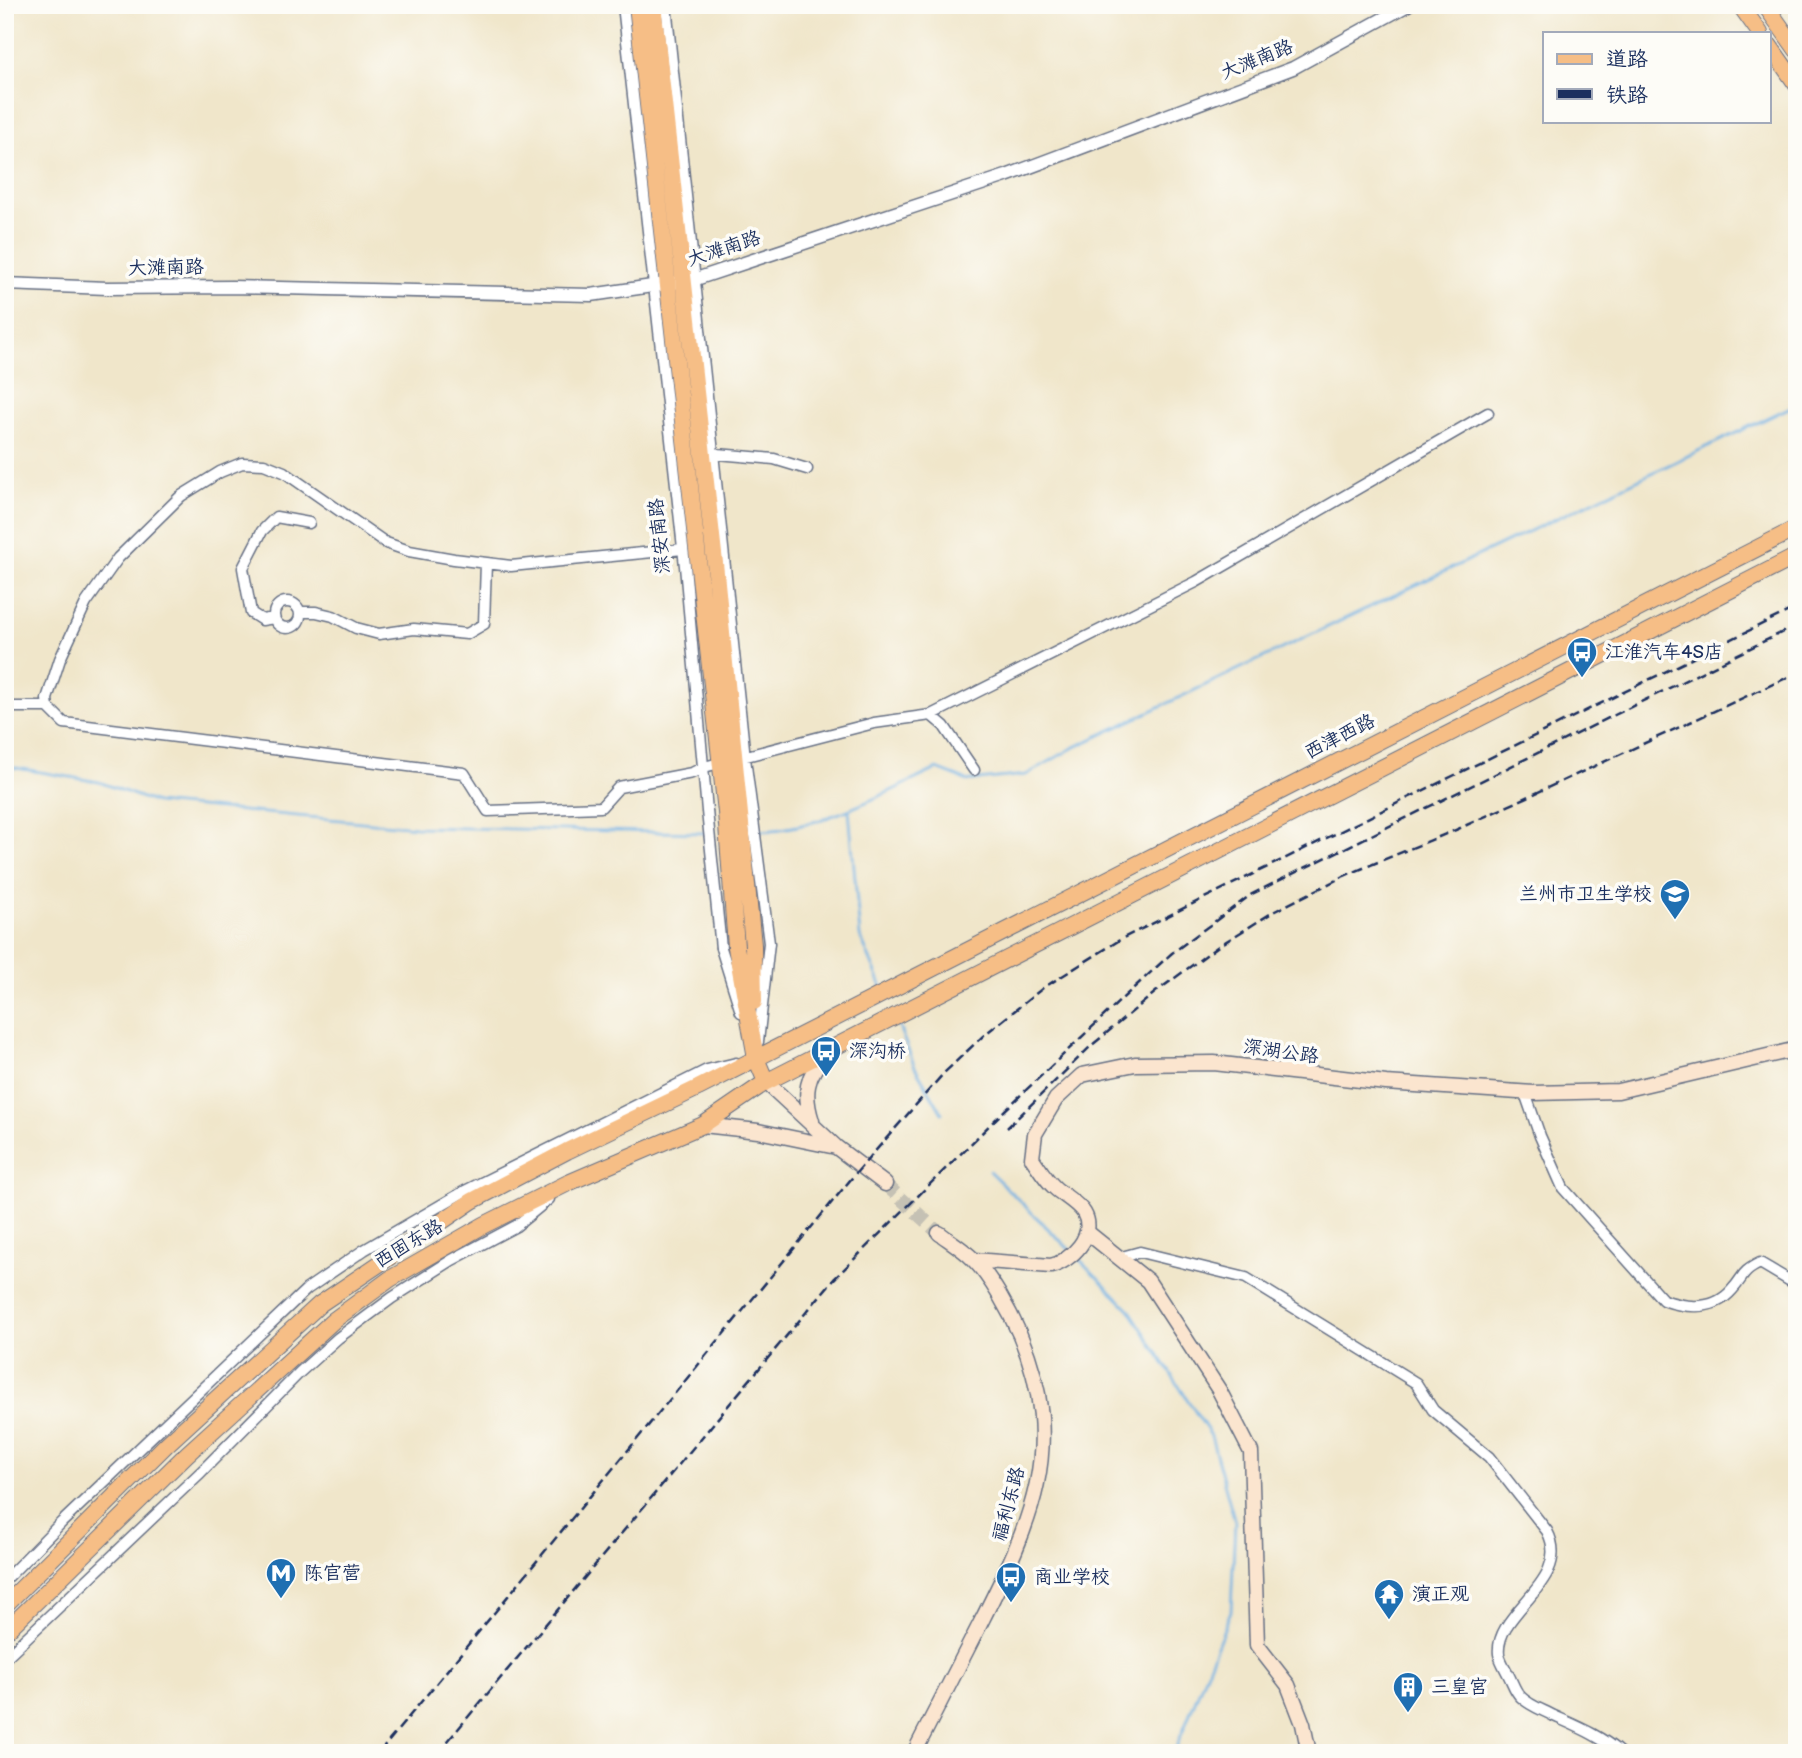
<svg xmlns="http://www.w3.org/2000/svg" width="1802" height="1758" font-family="'Balsamiq Sans','LXGW WenKai TC',sans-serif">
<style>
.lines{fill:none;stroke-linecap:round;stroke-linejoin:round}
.stream{stroke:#6fb0e3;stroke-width:2.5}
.secondary-tunnel{stroke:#c5c1b4;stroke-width:14;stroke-dasharray:14 7;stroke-linecap:butt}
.minor-casing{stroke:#666f84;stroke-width:13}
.tertiary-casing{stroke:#666f84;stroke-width:15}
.secondary-casing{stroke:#666f84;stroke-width:17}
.primary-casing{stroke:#666f84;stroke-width:18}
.minor{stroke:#fff;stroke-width:10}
.tertiary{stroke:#fff;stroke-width:12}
.secondary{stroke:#fbe5cf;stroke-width:14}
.primary{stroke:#f6be86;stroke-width:16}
.rail{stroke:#1b2f5e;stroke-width:2.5;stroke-dasharray:10 5;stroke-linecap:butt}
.minor-bridge-casing{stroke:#666f84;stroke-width:13;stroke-linecap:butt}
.minor-bridge{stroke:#fff;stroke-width:10}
.labels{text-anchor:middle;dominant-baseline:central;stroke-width:7;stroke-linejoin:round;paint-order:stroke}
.street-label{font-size:19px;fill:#1b2f5e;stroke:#fdfcf7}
.poi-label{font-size:19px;fill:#1b2f5e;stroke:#fdfcf7;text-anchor:start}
</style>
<rect width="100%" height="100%" fill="#fdfcf7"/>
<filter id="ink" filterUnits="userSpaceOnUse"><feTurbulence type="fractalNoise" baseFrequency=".0143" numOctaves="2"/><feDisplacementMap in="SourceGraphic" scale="14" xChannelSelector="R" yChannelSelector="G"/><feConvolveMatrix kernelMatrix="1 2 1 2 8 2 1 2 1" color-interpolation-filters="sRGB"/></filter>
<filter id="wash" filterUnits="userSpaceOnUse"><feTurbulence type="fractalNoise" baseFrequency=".00686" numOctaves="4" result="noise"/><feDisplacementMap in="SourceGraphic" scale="28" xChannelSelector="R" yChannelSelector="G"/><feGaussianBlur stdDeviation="1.57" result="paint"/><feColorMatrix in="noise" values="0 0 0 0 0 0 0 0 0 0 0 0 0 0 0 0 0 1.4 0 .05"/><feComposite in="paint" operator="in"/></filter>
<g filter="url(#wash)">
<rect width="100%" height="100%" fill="#f0e6ca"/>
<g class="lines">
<path class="stream" d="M5,766L99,782L156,803L416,827L706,833
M849,810L860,936L882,987
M758,831C819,830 883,794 937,769L968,781L1026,775L1071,749L1797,404
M897,1022L915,1067L942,1113
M989,1171L1069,1249
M1076,1256L1129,1309L1211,1436L1235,1522L1231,1611L1174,1753"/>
</g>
</g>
<g filter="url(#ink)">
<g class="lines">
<path class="secondary-tunnel" d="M885,1184L939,1233"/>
<g class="minor-casing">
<path id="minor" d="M623,5L685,566L707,811
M666,5L745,758L769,943L758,1042
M706,453L774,459L807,469
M683,549L511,566L454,559L409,551L386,543L284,472L264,464L242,463L220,472L181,496L118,558L86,603L60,659L47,699L48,707L64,723L464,773L488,811L601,807L619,787L692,773L704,767L874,723L931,715L1196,582L1488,413
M274 615a13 13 0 1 1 26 0a13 13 0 1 1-26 0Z
M301,612H316L333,616L356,628L379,634L414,629L467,634L484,624L486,563
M274,618L262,620L251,613L243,568L262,531L276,517L309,523
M5,707H48
M931,715L944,726L974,770
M721,948L741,1012
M1525,1093L1540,1136L1563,1188L1663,1300C1686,1308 1714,1311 1732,1290C1745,1276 1740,1273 1760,1263L1797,1285
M1118,1258L1140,1252L1246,1278L1416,1383L1433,1410L1489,1457L1547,1531C1574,1582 1494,1611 1499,1654C1500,1660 1505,1668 1508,1674C1512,1681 1515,1692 1521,1697C1530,1706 1543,1710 1554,1716C1576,1726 1601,1736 1620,1753
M5,1580L62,1522L307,1289L364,1250L465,1191L707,1070L736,1063
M5,1658L201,1472L300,1372L338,1338L392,1298L452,1260L516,1226L549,1199"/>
</g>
<g class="tertiary-casing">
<path id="tertiary" d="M5,284L107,288L232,287L591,295L693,280L1006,176L1293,68L1408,5"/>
</g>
<g class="secondary-casing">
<path id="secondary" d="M766,1082L836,1147L885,1184
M812,1121C803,1093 806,1076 826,1054
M703,1125L758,1131L836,1147
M1087,1232L1148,1281L1219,1390L1251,1452L1257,1645L1288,1685L1303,1724L1309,1753
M974,1260L1051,1266C1071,1261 1097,1235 1084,1213C1078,1203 1064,1196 1055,1188C1046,1180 1039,1168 1032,1158L1035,1134L1056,1099L1082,1075L1135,1064L1214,1063L1386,1083L1533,1093L1618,1091L1797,1049
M914,1753C936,1710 958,1667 980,1624C1031,1523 1067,1448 1020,1335C1010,1312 991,1277 973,1259C963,1249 950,1241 939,1233"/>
</g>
<g class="primary-casing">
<path id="primary" d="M637,5L726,812L736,947L756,1058L766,1082
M653,5L715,563L753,945L754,1002
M1740,5L1760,33
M1765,5L1797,50
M1769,45L1797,85
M5,1605L167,1444L320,1304L472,1201L567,1151L698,1088L1797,528
M5,1632L187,1454L334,1320L390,1279L484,1225L568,1183L703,1125L766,1082L1797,556"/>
</g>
<use href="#minor" class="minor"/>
<use href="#tertiary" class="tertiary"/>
<use href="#secondary" class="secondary"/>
<use href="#primary" class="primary"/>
<path class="rail" d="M1007,1128L1091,1046L1157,991L1217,947L1275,911L1344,876L1458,829L1797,673
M379,1753L856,1173L944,1073L983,1036L1043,988L1123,938L1797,607
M438,1753L834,1279L1005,1110L1126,995L1172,953L1252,894L1797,625"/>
<g class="minor-bridge-casing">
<path id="minor-bridge" d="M707,811L721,948"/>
</g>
<use href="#minor-bridge" class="minor-bridge"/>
</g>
</g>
<defs>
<g id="bus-pin" transform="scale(1.575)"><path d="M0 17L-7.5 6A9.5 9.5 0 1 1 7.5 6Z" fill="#1f6fb2" stroke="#fdfcf7"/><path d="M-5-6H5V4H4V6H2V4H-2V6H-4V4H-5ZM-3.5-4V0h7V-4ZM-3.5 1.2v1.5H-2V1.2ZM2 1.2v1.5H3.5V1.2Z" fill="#fff"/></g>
<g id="university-pin" transform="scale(1.575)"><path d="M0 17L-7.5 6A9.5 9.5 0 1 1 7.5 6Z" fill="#1f6fb2" stroke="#fdfcf7"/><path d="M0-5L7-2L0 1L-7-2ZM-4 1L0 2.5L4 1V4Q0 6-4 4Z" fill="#fff"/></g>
<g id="metro-pin" transform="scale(1.575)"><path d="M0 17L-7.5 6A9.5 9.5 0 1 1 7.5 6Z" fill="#1f6fb2" stroke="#fdfcf7"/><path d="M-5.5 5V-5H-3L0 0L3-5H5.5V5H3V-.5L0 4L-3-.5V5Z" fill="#fff"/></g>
<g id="temple-pin" transform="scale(1.575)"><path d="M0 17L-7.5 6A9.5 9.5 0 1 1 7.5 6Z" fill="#1f6fb2" stroke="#fdfcf7"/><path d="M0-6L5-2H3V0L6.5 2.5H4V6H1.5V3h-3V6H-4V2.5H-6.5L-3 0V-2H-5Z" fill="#fff"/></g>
<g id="building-pin" transform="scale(1.575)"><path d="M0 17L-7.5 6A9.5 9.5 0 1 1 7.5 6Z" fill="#1f6fb2" stroke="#fdfcf7"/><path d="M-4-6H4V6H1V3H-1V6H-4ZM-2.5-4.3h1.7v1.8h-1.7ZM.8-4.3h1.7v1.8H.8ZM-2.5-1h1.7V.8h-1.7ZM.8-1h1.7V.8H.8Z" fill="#fff"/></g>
</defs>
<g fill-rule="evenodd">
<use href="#bus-pin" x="1582" y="652"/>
<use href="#university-pin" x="1675" y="894"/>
<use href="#bus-pin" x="826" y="1051"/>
<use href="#metro-pin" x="281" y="1573"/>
<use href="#bus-pin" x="1011" y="1577"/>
<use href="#temple-pin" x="1389" y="1594"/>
<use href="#building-pin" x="1408" y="1687"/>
</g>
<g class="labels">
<g class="street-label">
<text transform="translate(1257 60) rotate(-22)">大滩南路</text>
<text transform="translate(724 249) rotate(-18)">大滩南路</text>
<text transform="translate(166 268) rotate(-1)">大滩南路</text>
<text transform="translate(660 536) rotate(-96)">深安南路</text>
<text transform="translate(1340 737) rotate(-27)">西津西路</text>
<text transform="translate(1281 1052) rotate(8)">深湖公路</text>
<text transform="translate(409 1244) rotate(-31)">西固东路</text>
<text transform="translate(1009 1504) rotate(-75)">福利东路</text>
</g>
<g class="poi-label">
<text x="1605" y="652">江淮汽车4S店</text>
<text x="1652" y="894" text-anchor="end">兰州市卫生学校</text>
<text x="849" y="1051">深沟桥</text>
<text x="304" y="1573">陈官营</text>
<text x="1034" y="1577">商业学校</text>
<text x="1412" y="1594">演正观</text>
<text x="1431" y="1687">三皇宫</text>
</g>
</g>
<rect width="1802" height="1758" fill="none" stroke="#fdfcf7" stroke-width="28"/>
<rect x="1543" y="32" width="228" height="91" fill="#fdfcf7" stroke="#a3aaba" stroke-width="2"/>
<rect x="1557" y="54" width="35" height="10" fill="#f6be86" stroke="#a3aaba" stroke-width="2"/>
<text x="1606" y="66" font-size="21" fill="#1b2f5e">道路</text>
<rect x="1557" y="89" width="35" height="10" fill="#1b2f5e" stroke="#a3aaba" stroke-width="2"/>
<text x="1606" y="102" font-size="21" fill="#1b2f5e">铁路</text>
</svg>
